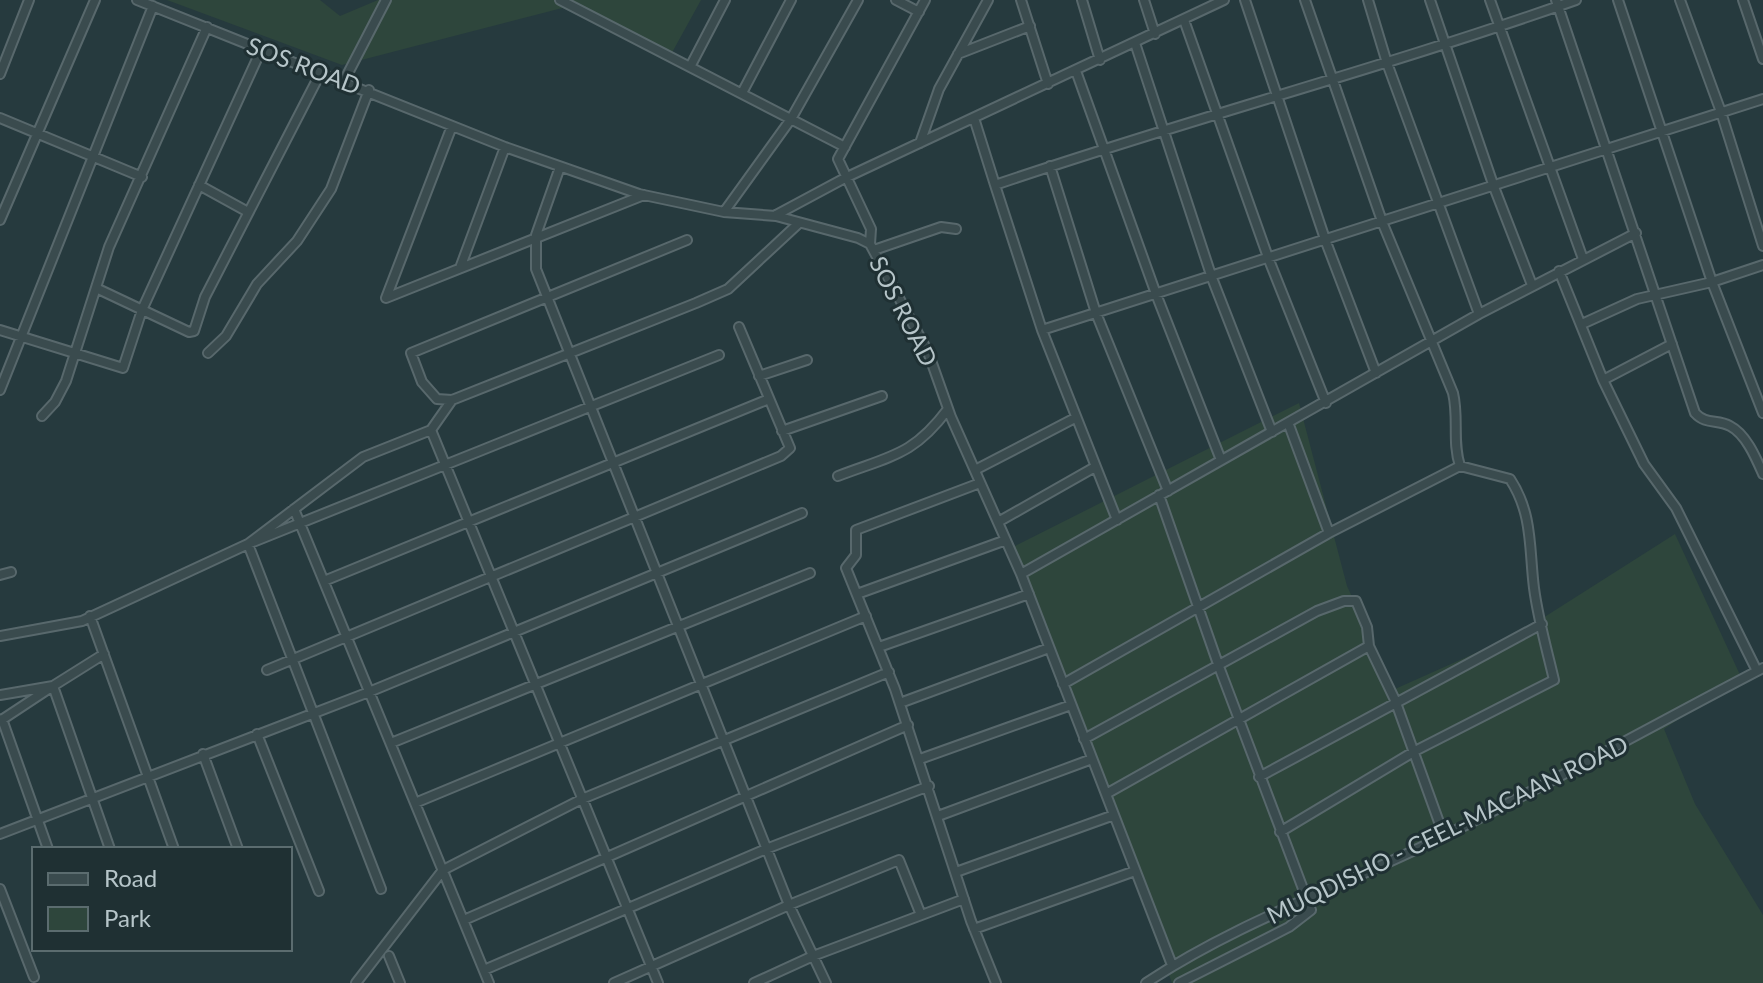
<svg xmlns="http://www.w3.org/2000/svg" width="1763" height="983" font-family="Lato,sans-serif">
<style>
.green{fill:#2e463c}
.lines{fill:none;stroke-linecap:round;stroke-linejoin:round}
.minor-casing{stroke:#58686c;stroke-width:12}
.minor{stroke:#3a4b4e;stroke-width:8}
.labels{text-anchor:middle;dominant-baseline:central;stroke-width:6;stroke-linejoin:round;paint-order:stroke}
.street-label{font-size:24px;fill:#b6c5c9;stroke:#1f3033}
</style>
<rect width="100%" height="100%" fill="#263a3e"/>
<path class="green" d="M167,0H320L340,16L378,0H701L669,58L574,5L342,65Z
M1299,403L1347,586L1395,689L1516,635L1675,534L1741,677L1664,729L1695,804L1763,915V983H1172L1011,548Z"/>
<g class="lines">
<g class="minor-casing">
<path id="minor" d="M137,0L505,147L639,194L724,212L776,216L858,238L870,244L928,352L951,417L1021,574L1172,965
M560,0L845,147
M896,0L919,12
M1021,0L1048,84
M1082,0L1100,60
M1144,0L1155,34
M1245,0L1326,242L1376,373
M1368,0L1387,63L1479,314
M1430,0L1494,187L1532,285
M1490,0L1583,259
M1556,0L1695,413C1706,425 1717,419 1730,426C1746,434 1756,458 1763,474
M1618,0L1712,282L1763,413
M1680,0L1721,112L1763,246
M1743,0L1763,59
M1184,20L1269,260L1326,403
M1135,43L1212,278L1272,432
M958,54L1030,26
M690,67L725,0
M1076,71L1156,294L1221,460
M0,74L29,0
M344,81L386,0
M742,93L791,0
M0,118L142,177
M974,118L995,185C1188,119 1384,68 1576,0
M452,126L386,298L644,195
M920,143L939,89L988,0
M1050,166L1096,313L1168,491
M560,167L536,235V269L789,905L826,983
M199,185L248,212
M995,185L1042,330L1117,520
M724,212L791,119L858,0
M776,215L845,178L1224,0
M0,220L95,0
M687,240L411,353L422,382L437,399L452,400L696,303L728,289L799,223
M870,244L871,229L838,159L925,0
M874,250L941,227L956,229
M460,268L505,147
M1559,271L1603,380L1644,464L1676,508L1757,671
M96,288L189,332L194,331L205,297L321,72
M1582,324L1637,299L1712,282L1763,265
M0,330L123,368L142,310L262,48
M1042,330L1763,99
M208,353L226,336L257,284L297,241L331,189L369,90
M759,376L807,360
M1603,380L1672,344
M0,390L153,6
M42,416L55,402L66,381L109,247L207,27
M1289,425L1329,533
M431,430L658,983
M782,431L882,396
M975,470L1075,418
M838,476C890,456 913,456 948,409
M980,483L856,530V555L846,568L895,689L971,921L996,983
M1159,495L1218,664L1311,910L1289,927L1179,983
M294,509L489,983
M998,522L1095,467
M1021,574L1479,314L1636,233
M0,575L11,572
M324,581L769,399
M857,594L1006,540
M90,616L174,849
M0,636L82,621L248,544L719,355
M879,647L1029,594
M267,670L781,456L790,448L739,327
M1063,684L1329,533L1460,466C1452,442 1459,418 1453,393L1383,224L1305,0
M0,695L53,686L104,654
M900,703L1049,648
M2,719L48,849
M0,721L53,686L110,849
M257,734L319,891
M1084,739L1317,611L1344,601H1356L1367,627L1369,646L1395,700L1444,836
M391,743L810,573
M203,754L238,849
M920,759L1071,705
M1259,777L1542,624
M1106,794L1369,646
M415,803L866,616
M938,816L1092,759
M1280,832L1415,751L1554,680C1547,650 1538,619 1534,588C1529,548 1533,514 1510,479L1460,466
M0,834L369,692L802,513
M956,872L1114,815
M0,889L34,977
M381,889L248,544L363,457L431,430L452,400
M464,920L908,725
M974,929L1135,871
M389,956L400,983
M484,970L766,849L929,786
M356,983L443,870L582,799L889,672
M614,983L789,905L899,860L921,915
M754,983L813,956L964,899
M1146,983C1239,921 1347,885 1446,835C1553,782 1657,723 1763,668"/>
</g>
<use href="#minor" class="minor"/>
</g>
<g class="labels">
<g class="street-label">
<text transform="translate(304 65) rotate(21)">SOS ROAD</text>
<text transform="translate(904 311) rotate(63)">SOS ROAD</text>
<text transform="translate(1447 829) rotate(-26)">MUQDISHO - CEEL-MACAAN ROAD</text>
</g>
</g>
<rect x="32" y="847" width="260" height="104" fill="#1f3033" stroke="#5b6c6f" stroke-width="2"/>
<rect x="48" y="873" width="40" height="12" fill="#3a4b4e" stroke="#5b6c6f" stroke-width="2"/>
<text x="104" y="887" font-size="24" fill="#b6c5c9">Road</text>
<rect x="48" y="907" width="40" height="24" fill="#2e463c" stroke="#5b6c6f" stroke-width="2"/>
<text x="104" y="927" font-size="24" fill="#b6c5c9">Park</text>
</svg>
